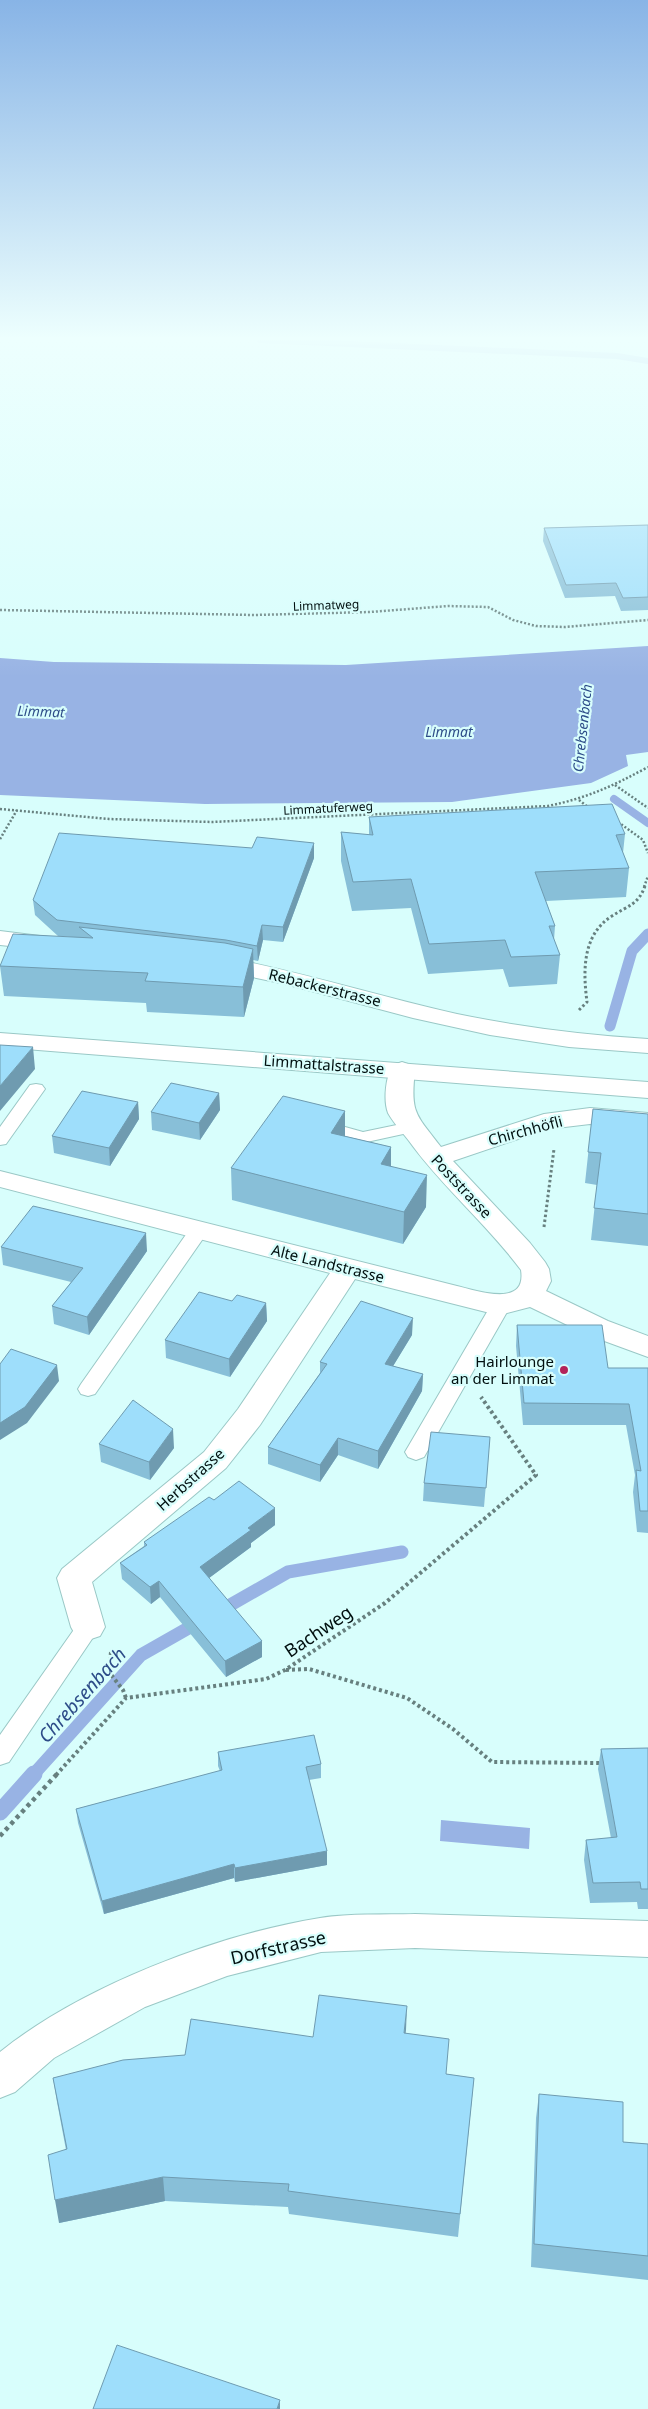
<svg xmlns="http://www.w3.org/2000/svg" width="648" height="2409" font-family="'Noto Sans',sans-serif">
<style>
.water{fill:#98b3e4}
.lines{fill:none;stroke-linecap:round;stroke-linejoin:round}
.stream-far4{stroke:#98b3e4;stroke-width:6}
.stream-far3{stroke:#98b3e4;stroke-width:8}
.stream-far2{stroke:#98b3e4;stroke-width:11}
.stream-far1{stroke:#98b3e4;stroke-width:13}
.stream{stroke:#98b3e4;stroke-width:17}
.service-casing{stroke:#9ac8c6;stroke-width:2}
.minor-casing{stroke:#9ac8c6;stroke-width:2}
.secondary-casing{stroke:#9ac8c6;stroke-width:2}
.path-far3{stroke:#67807f;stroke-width:2.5;stroke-dasharray:2 2;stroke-linecap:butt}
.path-far2{stroke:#67807f;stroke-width:3;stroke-dasharray:2.5 2.5;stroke-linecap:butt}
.path-far1{stroke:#67807f;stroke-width:4;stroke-dasharray:3 3;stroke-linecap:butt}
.path{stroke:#67807f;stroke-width:4.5;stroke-dasharray:4 4;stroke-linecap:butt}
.service{fill:#fff;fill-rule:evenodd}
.minor{fill:#fff;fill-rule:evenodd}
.secondary{fill:#fff;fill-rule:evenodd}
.wall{fill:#88bfd8}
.shaded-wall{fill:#6f9bb0}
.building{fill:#9edefb;stroke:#6f9bb0}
.poi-dot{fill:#b32459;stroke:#d8fefc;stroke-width:2}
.labels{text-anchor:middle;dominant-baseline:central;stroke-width:4.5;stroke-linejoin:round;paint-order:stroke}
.far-street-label{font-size:12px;fill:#010f0f;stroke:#d8fefc}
.far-water-label{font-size:14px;font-style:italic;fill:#2d4c88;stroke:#d8fefc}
.street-label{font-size:15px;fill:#010f0f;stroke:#d8fefc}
.poi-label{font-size:15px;fill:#010f0f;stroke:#d8fefc;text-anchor:end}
.near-street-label{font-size:18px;fill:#010f0f;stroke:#d8fefc}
.near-water-label{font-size:19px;font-style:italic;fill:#2d4c88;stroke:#d8fefc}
</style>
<rect width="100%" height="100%" fill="#d8fefc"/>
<path class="water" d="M648,646V752L626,755L628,766L591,783L452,802L205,804L0,795V658L54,662L346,665Z
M441,1820L530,1828L529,1849L440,1841Z"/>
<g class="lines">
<path class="stream-far4" d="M260,340L617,356L648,361"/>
<path class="stream-far3" d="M614,799L648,823"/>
<path class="stream-far2" d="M610,1026L632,951L648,934"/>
<path class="stream-far1" d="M218,1612L288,1572L402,1552
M33,1775L141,1655L199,1622"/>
<path class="stream" d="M0,1812L34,1774"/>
<g class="service-casing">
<path id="service" d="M36,1084L42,1085L45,1089L6,1144L0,1145V1127L30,1085Z
M320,1120L363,1132L411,1122L417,1123L420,1127L417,1131L362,1143L314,1129L311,1125L314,1121Z
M199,1224L206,1226L209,1230L95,1394L88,1396L81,1394L78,1389L81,1384L192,1226Z
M501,1298L508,1300L511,1305L424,1457L416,1460L408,1457L405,1452L408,1447L494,1300Z
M88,1618L96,1621L100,1627L96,1633L9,1762L0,1765V1735L80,1621Z"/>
</g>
<g class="minor-casing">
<path id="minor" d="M0,931L56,938L60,943L56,948L48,950L0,945Z
M218,956C299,971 377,996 457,1014C520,1027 584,1035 648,1039V1053L569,1047L490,1035L413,1018L285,984L210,968L206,963L210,958Z
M402,1062L411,1065L415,1070C410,1114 416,1114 441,1147L544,1114L590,1108L648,1113V1129L590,1124L548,1129L453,1161L530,1243L545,1262L549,1269L551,1281L546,1291L608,1321L648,1336V1357L588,1335L530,1307L503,1314L486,1312L355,1279L260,1425L226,1468L92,1582L105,1627L100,1636L88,1640L76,1636L71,1627L57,1578L62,1569L204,1452L238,1409L330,1273L0,1187V1171L457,1286C478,1291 527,1308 521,1270C487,1224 442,1187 409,1141C402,1132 393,1122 388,1113C383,1100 386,1075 393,1065Z
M415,1914L648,1921V1957L415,1948L321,1952L227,1976L145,2007L54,2058L15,2092L0,2098V2052C82,1986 216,1935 320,1918C350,1913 384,1915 415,1914Z"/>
</g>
<g class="secondary-casing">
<path id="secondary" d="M0,1033L648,1082V1098L0,1047Z"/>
</g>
<path class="path-far3" d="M0,610L254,615L370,612L448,606L488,607L513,620L536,626L565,627L648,620
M615,785L648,808
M579,800L588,807
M0,809L109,819L212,822L548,806C587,798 613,786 648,767
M618,822L643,840L648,853
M0,839L17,810
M644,887L648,876"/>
<path class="path-far2" d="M579,1010L587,1002C583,971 582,935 612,916C629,905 638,905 645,886
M544,1227L554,1149"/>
<path class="path-far1" d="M111,1652L109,1672L123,1690L126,1698
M286,1670L309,1669L407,1698L453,1729L492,1762L601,1763
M56,1775L126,1698L266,1679L285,1670L385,1603L536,1475L481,1397"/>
<path class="path" d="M0,1836L57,1774"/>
<use href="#service" class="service"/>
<use href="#minor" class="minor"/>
<use href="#secondary" class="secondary"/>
</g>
<path class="wall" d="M648,525V610L621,611L615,596L565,598L543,541L544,528Z
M369,817L625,834L623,853L629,868L626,897L546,901L555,926L554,940L560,955L557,984L509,987L503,969L428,974L411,908L352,911L341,861V832L369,835Z
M314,858L283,942L263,940L258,961L253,960L254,978L244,1017L147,1012L146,1003L4,996L0,966L70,937L58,936L35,915L33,900Z
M219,1093L220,1110L200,1140L152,1130L151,1112Z
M138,1102L139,1119L110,1166L54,1153L52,1136Z
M593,1109L648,1114V1246L591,1240L597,1185L585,1183Z
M345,1111V1136L391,1147V1166L426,1207L403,1244L232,1200L231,1168Z
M1,1247L147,1251L89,1335L54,1324L52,1306L71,1282L3,1265Z
M232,1301L266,1303L267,1321L230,1377L166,1358L165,1340Z
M517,1325L608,1368H648V1533L637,1532L633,1492L635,1475L626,1425H523L516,1346Z
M412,1335L393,1366L423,1374L422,1391L378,1469L338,1455L320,1482L268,1464V1447L320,1373V1362Z
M490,1437L484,1507L423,1501L424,1483Z
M99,1444L174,1448L150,1480L101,1462Z
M214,1500L275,1525L251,1543V1547L209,1578L262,1641V1657L226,1677L160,1597L151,1604L122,1579L120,1563L144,1546V1542Z
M648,1748V1909H638L637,1902L590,1903L584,1860L586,1840L611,1838L598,1769L601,1749Z
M218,1752L321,1764V1778L309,1780L327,1865L235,1882L234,1878L104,1914L78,1823L76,1809L220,1771L218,1766Z
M406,2033L446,2074L474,2078L458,2237L289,2214L288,2207L165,2201L59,2223L66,2150L57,2102L53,2078L185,2055L313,2037Z
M539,2094L623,2142L648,2144V2280L531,2267L536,2118Z"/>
<path class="shaded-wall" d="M314,843V858L283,942V927Z
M262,925L263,940L258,961L257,946Z
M253,949L254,978L244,1017L243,987Z
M33,1047L35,1069L0,1111V1086Z
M219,1093L220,1110L200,1140L199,1123Z
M138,1102L139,1119L110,1166L109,1148Z
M345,1111V1142L331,1133Z
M391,1147V1179L381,1164Z
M427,1175L426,1207L403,1244L404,1212Z
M146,1233L147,1251L89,1335L87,1317Z
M266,1303L267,1321L230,1377L229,1359Z
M413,1318L412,1335L384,1381L385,1364Z
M57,1365L59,1381L27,1423L0,1440V1423Z
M423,1374L422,1391L378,1469V1451Z
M173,1429L174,1448L150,1480L149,1462Z
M338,1438V1455L320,1482V1465Z
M275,1508V1525L251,1543V1547L201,1584L200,1567L248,1528Z
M159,1581L160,1597L151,1604L150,1587Z
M262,1641V1657L226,1677L225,1661Z
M327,1851V1865L235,1882V1868Z
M234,1864V1878L104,1914L102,1901Z
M407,2006L406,2030L403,2057L404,2033Z
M163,2177L165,2201L59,2223L55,2200Z
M280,2400V2409H277Z"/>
<path class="building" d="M648,525V597L623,598L616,583L566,585L544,528Z
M612,804L625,834L616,835L629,868L535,872L555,926H549L560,955L511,957L505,940L429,944L411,879L353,882L341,832L373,835L369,817Z
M59,833L252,848L257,837L314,843L283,927L262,925L257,946L226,940L57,920L33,900Z
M79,927L225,943L253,949L243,987L145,981L148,973L0,966L13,934L93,938Z
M0,1045L33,1047L0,1086Z
M171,1083L219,1093L199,1123L151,1112Z
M82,1091L138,1102L109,1148L52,1136Z
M283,1096L345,1111L331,1133L391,1147L381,1164L427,1175L404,1212L231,1168Z
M593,1109L648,1114V1214L594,1208L601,1153L588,1152Z
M33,1206L146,1233L87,1317L52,1306L83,1268L1,1247Z
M199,1292L232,1301L237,1295L266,1303L229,1359L165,1340Z
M361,1301L413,1318L385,1364L423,1374L378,1451L338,1438L320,1465L268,1447L327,1364L320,1362Z
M517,1325H602L608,1368H648V1511H640L636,1470L641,1471L629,1404L524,1403Z
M11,1349L57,1365L25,1407L0,1423V1364Z
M133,1400L173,1429L149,1462L99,1444Z
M431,1432L490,1437L486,1488L424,1483Z
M239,1481L275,1508L248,1528L251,1530L200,1567L262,1641L225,1661L159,1581L150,1587L120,1563L147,1545L144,1542L209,1497L214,1500Z
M314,1735L321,1764L306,1767L327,1851L235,1868L234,1864L102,1901L76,1809L222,1770L218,1752Z
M648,1748V1889H641L640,1882L593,1883L586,1840L617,1837L601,1749Z
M319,1995L407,2006L404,2033L449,2039L446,2074L474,2078L460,2214L288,2191L289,2184L163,2177L55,2200L48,2155L67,2149L53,2078L123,2060L185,2055L191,2019L313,2037Z
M539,2094L623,2102V2142L648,2144V2256L534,2244Z
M117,2345L280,2400L277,2409H93Z"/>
<linearGradient id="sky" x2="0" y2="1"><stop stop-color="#88b4e6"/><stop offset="0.5" stop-color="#edfffe"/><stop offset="1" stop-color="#edfffe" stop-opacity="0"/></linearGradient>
<rect width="648" height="677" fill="url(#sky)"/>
<circle class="poi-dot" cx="564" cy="1370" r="5"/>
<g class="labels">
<g class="far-street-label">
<text transform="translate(326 605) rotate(-2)">Limmatweg</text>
<text transform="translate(328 808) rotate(-3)">Limmatuferweg</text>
</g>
<g class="far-water-label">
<text transform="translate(41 711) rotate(2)">Limmat</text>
<text transform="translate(582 728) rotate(-84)">Chrebsenbach</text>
<text x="449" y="731">Limmat</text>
</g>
<g class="street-label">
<text transform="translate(325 987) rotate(14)">Rebackerstrasse</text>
<text transform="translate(324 1064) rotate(4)">Limmattalstrasse</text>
<text transform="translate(525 1130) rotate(-15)">Chirchhöfli</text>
<text transform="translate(462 1186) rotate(47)">Poststrasse</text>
<text transform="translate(328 1263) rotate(14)">Alte Landstrasse</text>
<text transform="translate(190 1479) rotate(-42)">Herbstrasse</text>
</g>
<g class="poi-label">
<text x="554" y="1361">Hairlounge<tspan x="554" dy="17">an der Limmat</tspan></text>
</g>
<g class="near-street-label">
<text transform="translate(318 1631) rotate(-34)">Bachweg</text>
<text transform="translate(278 1947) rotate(-13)">Dorfstrasse</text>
</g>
<g class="near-water-label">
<text transform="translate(82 1695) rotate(-48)">Chrebsenbach</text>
</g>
</g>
</svg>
